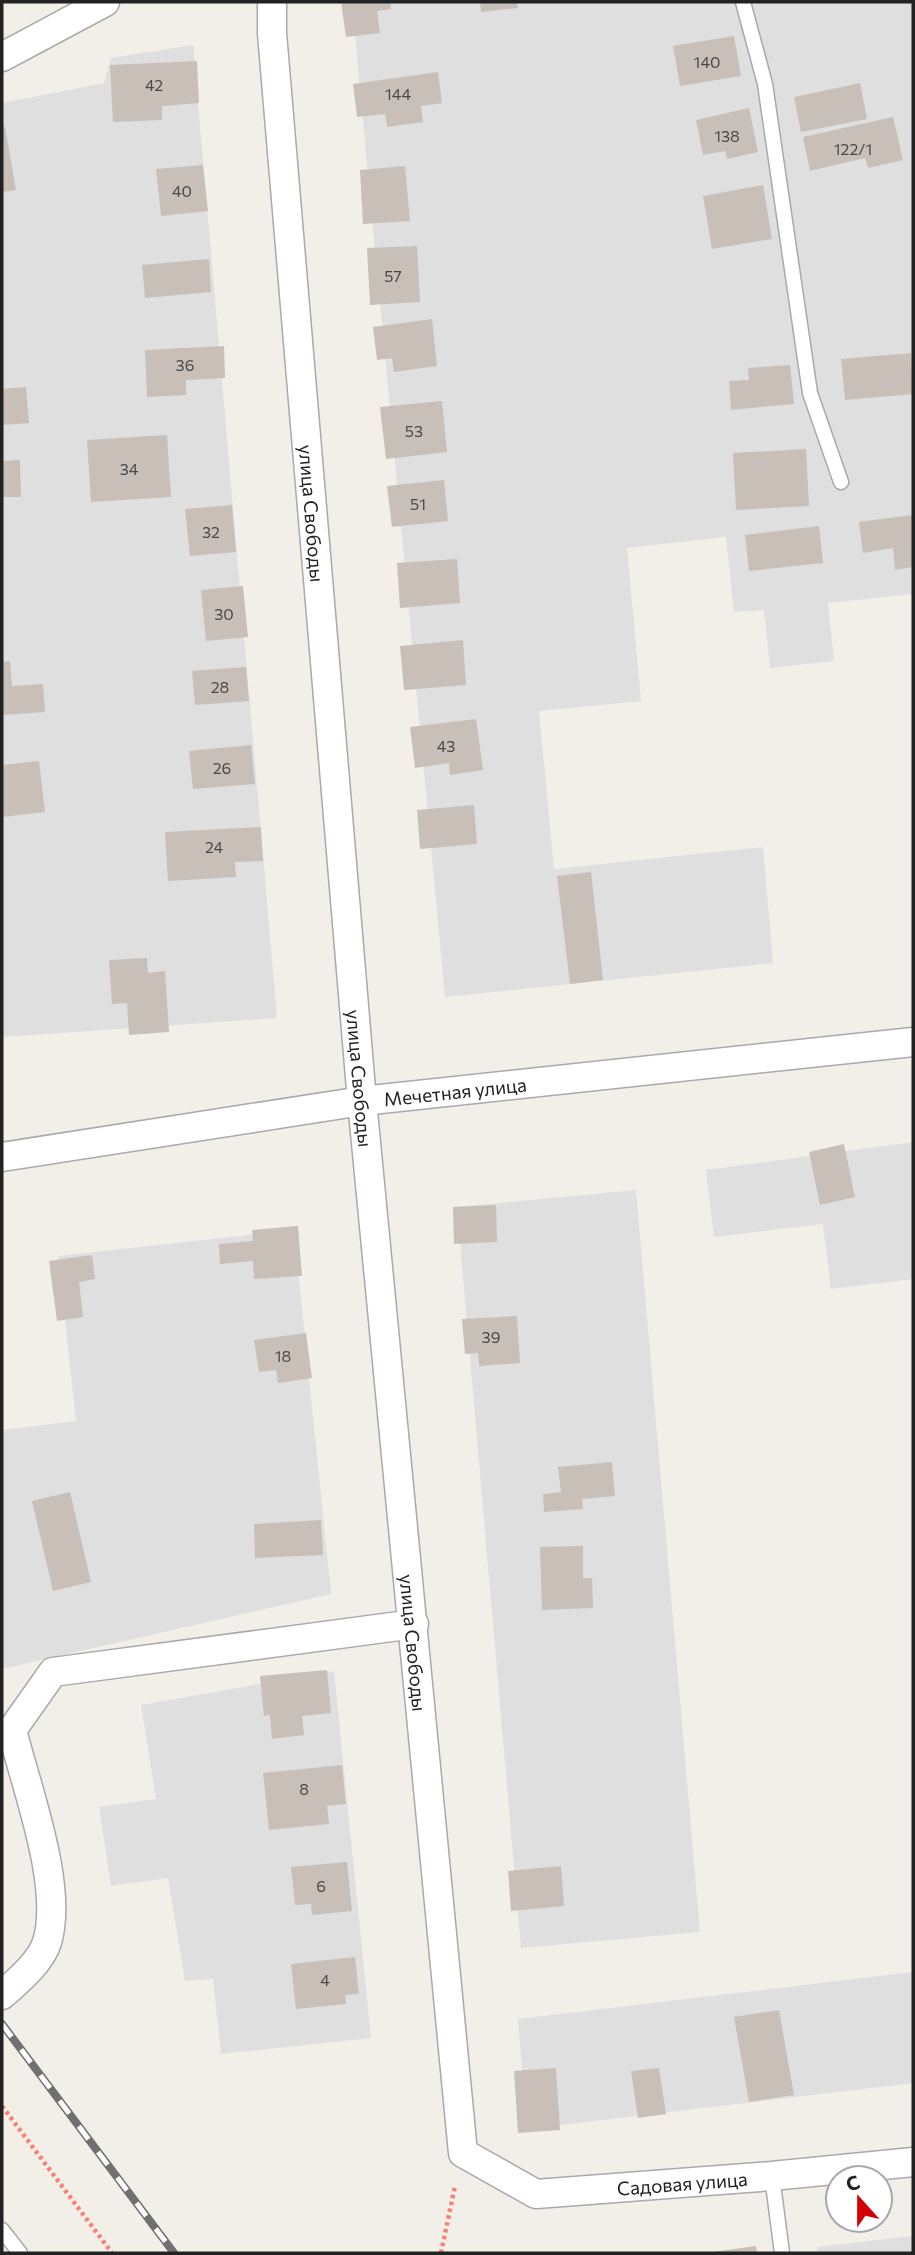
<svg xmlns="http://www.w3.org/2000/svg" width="915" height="2255" font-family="Commissioner,sans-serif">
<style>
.residential{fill:#e0dfdf}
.building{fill:#c7bfb8}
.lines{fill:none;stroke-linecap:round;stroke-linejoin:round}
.lane-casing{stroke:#a9a9a9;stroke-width:17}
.street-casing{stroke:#a9a9a9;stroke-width:31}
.path{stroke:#fa8072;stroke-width:4.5;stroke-dasharray:3.5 3.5;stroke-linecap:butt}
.lane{stroke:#fff;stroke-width:14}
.street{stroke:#fff;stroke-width:28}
.rail-casing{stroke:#707070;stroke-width:8}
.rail{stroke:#fff;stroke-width:5;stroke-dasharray:16;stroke-linecap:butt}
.labels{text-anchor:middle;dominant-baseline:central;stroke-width:6;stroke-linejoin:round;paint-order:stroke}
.number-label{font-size:16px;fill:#4b4948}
.street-label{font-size:19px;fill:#222;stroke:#fff}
</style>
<rect width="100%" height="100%" fill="#f2efe9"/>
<path class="residential" d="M352,2H913V594L828,603L834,661L770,668L764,610L734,612L726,537L627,548L641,701L539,711L554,869L763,847L773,963L445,997Z
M193,45L277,1018L2,1037V103L104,83L111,58Z
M913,1142V1279L831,1289L823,1224L714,1237L706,1170Z
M636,1190L700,1932L521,1948L457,1207Z
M294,1230L331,1594L2,1669V1430L76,1421L58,1256Z
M334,1671L371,2038L221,2054L213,1979L185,1981L168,1878L111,1886L99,1807L156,1799L141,1705Z
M913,1972V2083L527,2129L518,2019Z
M913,2236V2253H817V2247Z"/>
<path class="building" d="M341,2H390L391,9L377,11L380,33L346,37Z
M480,2H517L518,8L481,12Z
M734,36L741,76L680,86L673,46Z
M197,61L199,103L162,106V120L113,122L110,65Z
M438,72L442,103L421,106L423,122L387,127L385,114L357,117L353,84Z
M860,83L867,119L801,132L794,97Z
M749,108L758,152L727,159L725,151L703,155L696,120Z
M893,117L903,160L868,168L865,158L810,171L803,137Z
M2,127H5L16,190L2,192Z
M203,165L208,211L161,216L156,169Z
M405,166L410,221L363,224L360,170Z
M763,185L772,239L712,249L703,196Z
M417,246L420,302L370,305L367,248Z
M209,259L211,292L145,298L142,265Z
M432,319L437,366L394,372L392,358L377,360L373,327Z
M224,346L225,378L186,380V395L147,397L145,350Z
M911,353L913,394L845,400L841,359Z
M790,365L794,404L731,410L729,381L749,380L748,368Z
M26,387L29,423L2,425V389Z
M442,401L447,452L386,459L380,407Z
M167,435L171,497L91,502L87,440Z
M806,449L809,506L736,510L733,453Z
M20,460L21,497H2V461Z
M444,480L448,521L392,527L387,486Z
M232,505L236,552L190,556L185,509Z
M913,515V567L895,570L893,548L863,553L859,522Z
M819,526L823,563L749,571L745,535Z
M457,559L460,603L400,608L397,563Z
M243,586L248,637L206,641L201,590Z
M463,640L466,685L404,690L400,646Z
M10,661L12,686L43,684L45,712L2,715V662Z
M246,667L249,701L195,705L192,671Z
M476,719L483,770L450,775L449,763L415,768L410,727Z
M251,745L255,784L193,789L189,751Z
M39,761L45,812L2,817V765Z
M474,805L477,844L420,849L417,810Z
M261,827L263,861L235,862L236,877L168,881L165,832Z
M591,872L603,980L570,984L557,876Z
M147,958L148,973L165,971L169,1032L129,1035L127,1003L112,1004L109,960Z
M844,1144L855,1197L820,1205L809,1152Z
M496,1205L497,1242L454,1244L453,1207Z
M298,1226L302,1276L254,1279L253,1261L220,1264L219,1244L253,1241L252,1230Z
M92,1255L95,1279L79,1282L83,1317L57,1321L49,1261Z
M517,1316L520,1363L479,1366L478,1353L465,1354L462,1319Z
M306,1333L312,1378L278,1383L276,1370L259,1372L254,1340Z
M612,1462L615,1496L582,1499L583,1509L544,1512L543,1494L561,1492L558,1467Z
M70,1492L91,1582L53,1591L32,1501Z
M321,1520L323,1555L255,1558L254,1524Z
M583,1546V1578H592L593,1608L542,1610L540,1547Z
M327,1670L331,1713L302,1716L304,1735L272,1739L270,1715L264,1716L260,1676Z
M342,1765L346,1804L327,1806L329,1824L269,1830L263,1773Z
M347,1862L352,1911L312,1915L311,1904L295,1905L291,1867Z
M561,1866L564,1906L511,1911L508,1871Z
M355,1957L359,1994L345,1995L346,2004L296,2009L291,1964Z
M779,2010L794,2095L749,2102L734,2017Z
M556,2068L560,2130L518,2133L514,2071Z
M659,2068L666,2114L638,2118L631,2071Z
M756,2246L757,2253H712V2252Z"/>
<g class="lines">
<g class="lane-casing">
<path id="lane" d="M743,2L765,84L810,393L841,482
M772,2176L782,2253
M2,2230L20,2253"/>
</g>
<g class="street-casing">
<g id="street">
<path id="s1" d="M272,2V33L362,1101L463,2153L536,2194L772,2176L913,2162"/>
<path d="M2,57L105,2"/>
<path id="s2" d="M2,1157L362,1101L913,1042"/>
<path d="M2,1995C17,1982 41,1962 47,1942C64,1886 26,1787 12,1730L53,1672L414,1624"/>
</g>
</g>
<path class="path" d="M2,2106L112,2253
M441,2253L455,2186"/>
<use href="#lane" class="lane"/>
<use href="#street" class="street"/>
<g class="rail-casing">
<path id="rail" d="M2,2024L174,2253"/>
</g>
<use href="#rail" class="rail"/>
</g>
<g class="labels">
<g class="number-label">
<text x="707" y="61">140</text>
<text x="154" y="84">42</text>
<text x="398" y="93">144</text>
<text x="727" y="135">138</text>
<text x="853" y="148">122/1</text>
<text x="182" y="190">40</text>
<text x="393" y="275">57</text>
<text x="185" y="364">36</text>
<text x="414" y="430">53</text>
<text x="129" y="468">34</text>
<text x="418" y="503">51</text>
<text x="211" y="531">32</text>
<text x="224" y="613">30</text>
<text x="220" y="686">28</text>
<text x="446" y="745">43</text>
<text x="222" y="767">26</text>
<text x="214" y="846">24</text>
<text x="491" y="1336">39</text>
<text x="283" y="1355">18</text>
<text x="304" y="1788">8</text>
<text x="321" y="1885">6</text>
<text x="325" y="1979">4</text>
</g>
<g class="street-label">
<text stroke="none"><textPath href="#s1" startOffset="513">улица Свободы</textPath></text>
<text stroke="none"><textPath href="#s1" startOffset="1080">улица Свободы</textPath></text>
<text stroke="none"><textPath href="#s2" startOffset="458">Мечетная улица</textPath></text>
<text stroke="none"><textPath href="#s1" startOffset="1647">улица Свободы</textPath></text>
<text stroke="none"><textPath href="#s1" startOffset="2390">Садовая улица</textPath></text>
</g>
</g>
<rect width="915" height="2255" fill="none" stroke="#222222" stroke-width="7"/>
<g transform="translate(859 2199) rotate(339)"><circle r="33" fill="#ffffff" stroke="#a7a7a7" stroke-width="2"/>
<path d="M0-5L12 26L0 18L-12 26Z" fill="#d40000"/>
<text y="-10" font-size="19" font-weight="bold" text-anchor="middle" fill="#222222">С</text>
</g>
</svg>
